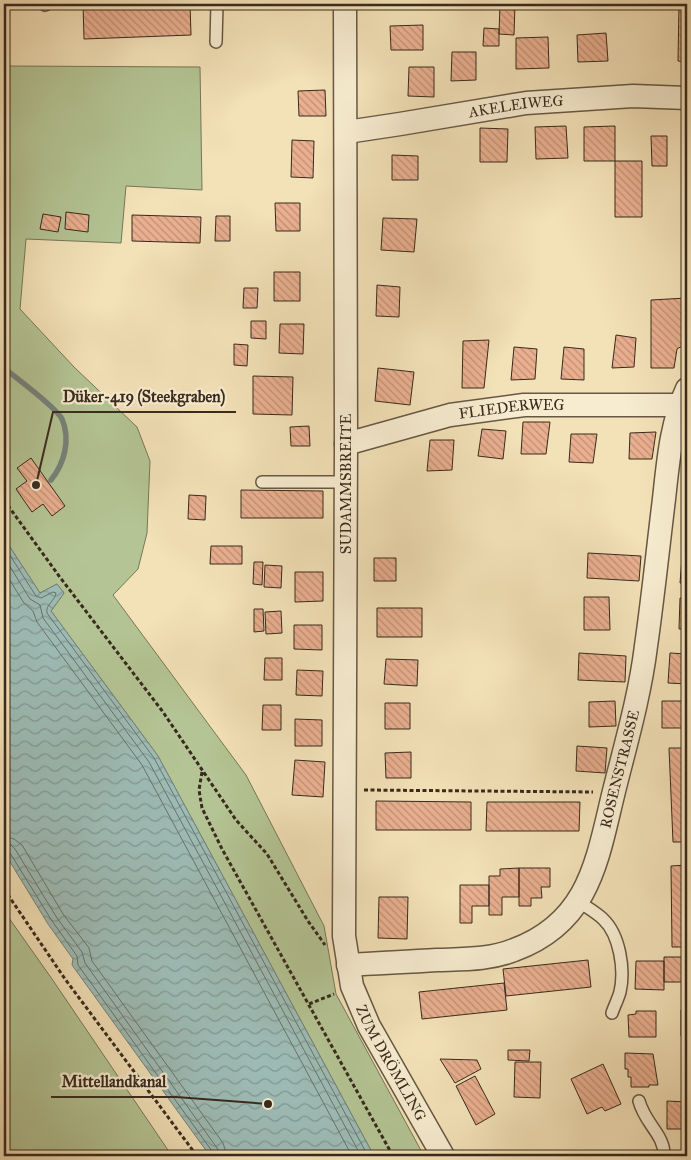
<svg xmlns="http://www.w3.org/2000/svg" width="691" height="1160" font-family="'IM FELL Great Primer',serif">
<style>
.green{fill:#b4c494;stroke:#767758}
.water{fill:url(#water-waves);stroke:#758279}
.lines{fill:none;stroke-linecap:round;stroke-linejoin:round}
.shore{stroke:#6a736a;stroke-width:1}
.stream{stroke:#758279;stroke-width:5.5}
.building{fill:url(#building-back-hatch);stroke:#382a1d}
.lane-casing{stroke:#675844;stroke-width:14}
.street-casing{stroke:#675844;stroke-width:25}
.path{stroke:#382a1d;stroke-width:3;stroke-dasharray:4 2.5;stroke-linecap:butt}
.lane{stroke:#f7ecd0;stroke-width:11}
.street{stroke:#f7ecd0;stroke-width:22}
.labels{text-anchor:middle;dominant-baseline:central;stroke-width:4.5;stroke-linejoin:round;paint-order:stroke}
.street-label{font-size:15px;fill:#382a1d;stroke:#f7ecd0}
.leader{fill:none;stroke:#382a1d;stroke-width:2}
.callout-dot{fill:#382a1d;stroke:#f7ecd0;stroke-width:2}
.callout-label{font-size:16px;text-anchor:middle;font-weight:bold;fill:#382a1d;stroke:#f7ecd0;stroke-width:4.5;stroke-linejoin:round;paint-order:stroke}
</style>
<defs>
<pattern id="water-waves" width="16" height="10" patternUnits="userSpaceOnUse" patternTransform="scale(1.25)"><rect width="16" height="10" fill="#9dbcb6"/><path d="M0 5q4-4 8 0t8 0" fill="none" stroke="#819993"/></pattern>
<pattern id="building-back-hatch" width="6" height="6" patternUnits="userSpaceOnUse" patternTransform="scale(1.25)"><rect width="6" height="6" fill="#eab090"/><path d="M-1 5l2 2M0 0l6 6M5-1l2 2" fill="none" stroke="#bf8f75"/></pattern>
</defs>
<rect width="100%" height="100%" fill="#f3e1b7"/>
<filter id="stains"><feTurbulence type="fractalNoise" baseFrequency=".004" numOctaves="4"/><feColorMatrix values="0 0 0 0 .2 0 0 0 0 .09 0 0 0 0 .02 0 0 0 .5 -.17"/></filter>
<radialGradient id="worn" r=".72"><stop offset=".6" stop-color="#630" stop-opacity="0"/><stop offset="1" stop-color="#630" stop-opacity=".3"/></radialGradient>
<path class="green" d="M4,66L200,67L202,190L126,186L121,243L26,239L20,309L74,367L137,427L150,461L147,533L138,569L113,595L246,775L324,926L336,994L424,1156H374L158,756L51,611L64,593L57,584L40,593L4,538Z
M4,911L52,979L172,1156H4Z"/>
<path class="water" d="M4,538L40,593L57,584L64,593L51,611L158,756L374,1156H210L72,965L73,959L48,924L4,852Z"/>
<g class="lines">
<path class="shore" d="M4,546L36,596L41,598L53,592L56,593C55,601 45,605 47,613L154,758L368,1156
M4,557L30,599L40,605L43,618L149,762L361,1156
M4,571L24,603L33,611L37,622L142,765L352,1156
M4,836L14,839L22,845L63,914L89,948L92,961L223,1143L227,1156
M4,844L11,845L15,849L57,918L82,952L85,963L217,1148L220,1156
M4,850L10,853L52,921L77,956L78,965L212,1151L213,1156"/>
<path class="stream" d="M4,368C16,378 56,407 62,419C71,440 64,464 51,480"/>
</g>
<path class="building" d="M83,4H190L191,35L84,39Z
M500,4H515L514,35L499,34Z
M679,4H687V62L678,61Z
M423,25V50H391L390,26Z
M484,28L499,29V46H483Z
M606,33L608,61L578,62L577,35Z
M548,37L549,68L516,69V38Z
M452,52H476V80L451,81Z
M409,67H434V97L408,96Z
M325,90L326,116H299L298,91Z
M566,126L568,158L536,159L535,127Z
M615,126V161H584V127Z
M480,128L508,129L507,162H480Z
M651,136H667V166H652Z
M292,140L314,141L313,178L291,177Z
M392,155L418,156V180H392Z
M615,161H642V217H615Z
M275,203H300V231H276Z
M66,212L89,215L88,232L65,229Z
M43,214L61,217L58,232L40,229Z
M132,215L201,217L200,243L132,241Z
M216,216H230V241H215Z
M383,218L417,219L414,252L381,250Z
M274,272H300V301H274Z
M377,285L400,287L399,317L376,316Z
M244,288H258L257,308H243Z
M687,298V343L677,349L674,368H651V300Z
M251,321H266V339L251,338Z
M280,324H304L303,354L279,353Z
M616,335L636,338L634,367L612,368Z
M489,340L484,388H462L463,341Z
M234,344L248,345L247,366L234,365Z
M514,347L537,349L535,379L511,380Z
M564,347L584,349V380L561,379Z
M378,368L414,372L410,405L375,401Z
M253,376L293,377L292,415L253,414Z
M523,422H550L546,454H521Z
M309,426L310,446H291L290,427Z
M482,429L506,431L503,459L478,456Z
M656,432L652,459H629L630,433Z
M571,434H597L593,463L569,462Z
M430,440H454L452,470L427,471Z
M31,458L65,506L52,516L43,504L32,512L16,489L27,481L17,468Z
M241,490L323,491V518H241Z
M189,495L206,496L205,520L188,519Z
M686,508H687V536H684Z
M211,546H242V564H210Z
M588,553L641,556L639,581L587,578Z
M374,558H396V581H374Z
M682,558H687V583H680Z
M254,562H263L262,585L253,584Z
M265,565L282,566L281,588L264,587Z
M295,572H323V601L295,602Z
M584,597H609L610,630H584Z
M680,598H687V629H679Z
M377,608H422V637H377Z
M254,609H263L264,631L254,632Z
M281,611L282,633L266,634L265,612Z
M294,625H322V650L294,649Z
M579,653L626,656L625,682L578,680Z
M670,653L687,654V684L668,683Z
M265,658H282V680H264Z
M386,659L418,660L417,686L384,684Z
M297,670L323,671L322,696L296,695Z
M615,701L616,726L589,727V702Z
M662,701H687L686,728H662Z
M385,703H410V729H385Z
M263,705H281V730H262Z
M295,719L322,720V746H295Z
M577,746L607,748L605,773L576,771Z
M669,748H687V842H673Z
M411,752V778H386L385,753Z
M295,760L325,762L323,797L292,795Z
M376,801L471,802V830H376Z
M487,802H580L579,831H486Z
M687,865V947H672L671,866Z
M519,868V897H502V915H489V876H500V869Z
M519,868H550V887H541L542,898H531V906H519Z
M460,885H489V906H472V923H460Z
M379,897H408L407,939L378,938Z
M664,957H687V982H664Z
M588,960L591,987L506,996L503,969Z
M636,961H664V990L635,989Z
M504,983L507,1010L422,1019L419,992Z
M681,1010H687V1036H681Z
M636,1011H656V1037H629L628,1015L636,1014Z
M508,1050H530L529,1061L508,1060Z
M625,1053L653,1054L658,1085H649V1087H631V1077H628V1069H625Z
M440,1059L477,1060L481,1069L455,1083Z
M515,1062H541L540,1098L514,1097Z
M603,1064L621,1104L605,1111L602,1107L587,1114L571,1079Z
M475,1076L495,1114L476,1125L456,1086Z
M667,1101L687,1102V1129H667Z"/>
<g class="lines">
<g class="lane-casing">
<path id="lane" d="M45,5L47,4
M216,42L217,4
M262,482H346
M578,901C586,907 596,912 603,919C620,935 625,970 620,992C618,999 614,1007 612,1013
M639,1101C645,1124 665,1135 664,1156"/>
</g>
<g class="street-casing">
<g id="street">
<path id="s1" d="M345,4L346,444L344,936L352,986L369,1026L443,1156"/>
<path id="s2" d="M347,132L400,124L526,103L633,96L687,98"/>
<path id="s3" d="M346,444L450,415L524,405H680"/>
<path id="s4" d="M348,965C378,963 407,962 437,960C463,959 489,960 514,950C590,922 597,860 614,791C626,743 640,695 646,646C653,597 658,548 664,499C668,463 671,423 687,389"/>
</g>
</g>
<path class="path" d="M4,500L59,576L163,712L236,820L267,854L308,921L325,945
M202,772L199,790L202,808L222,849L393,1156
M364,790L593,792
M4,889L65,979L197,1156
M309,1004L334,994"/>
<use href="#lane" class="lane"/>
<use href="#street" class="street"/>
</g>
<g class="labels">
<g class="street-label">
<text stroke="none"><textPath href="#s2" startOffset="171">AKELEIWEG</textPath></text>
<text stroke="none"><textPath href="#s3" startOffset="170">FLIEDERWEG</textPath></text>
<text transform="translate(346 484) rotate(-90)">SUDAMMSBREITE</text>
<text stroke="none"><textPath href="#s4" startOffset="388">ROSENSTRASSE</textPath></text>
<text stroke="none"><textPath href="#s1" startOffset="1069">ZUM DRÖMLING</textPath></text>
</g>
</g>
<path class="leader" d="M36 485L53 412H236M268 1104L176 1097H51"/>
<g class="callout-dot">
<circle cx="36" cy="485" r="5"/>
<circle cx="268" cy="1104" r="5"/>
</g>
<g class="callout-label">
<text x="144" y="402">Düker-419 (Steekgraben)</text>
<text x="114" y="1087">Mittellandkanal</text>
</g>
<rect width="691" height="1160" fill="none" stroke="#f3e1b7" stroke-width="20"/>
<rect x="5" y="5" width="681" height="1150" fill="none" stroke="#382a1d" stroke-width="2.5"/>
<rect x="10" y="10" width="671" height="1140" fill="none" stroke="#382a1d"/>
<rect width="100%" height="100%" filter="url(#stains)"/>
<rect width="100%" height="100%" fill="url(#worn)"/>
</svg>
